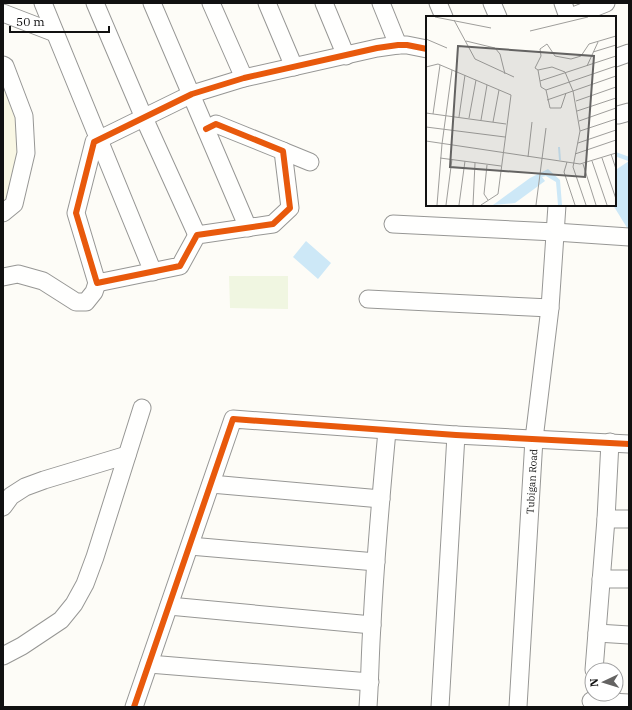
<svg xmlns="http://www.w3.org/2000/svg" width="632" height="710" font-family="'IBM Plex Serif',serif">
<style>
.farmland{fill:#f9f7e4}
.pitch{fill:#f0f6e1}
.water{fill:#cde8f7}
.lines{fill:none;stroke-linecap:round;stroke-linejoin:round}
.stream{stroke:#cde8f7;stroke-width:4}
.minor-casing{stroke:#979795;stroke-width:19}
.minor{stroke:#fffffe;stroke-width:17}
.cycleway-casing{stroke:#fff;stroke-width:8}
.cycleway{stroke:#e8590c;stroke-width:6}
.labels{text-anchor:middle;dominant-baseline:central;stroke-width:4;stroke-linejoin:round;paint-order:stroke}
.street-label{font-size:10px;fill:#111;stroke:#fff}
.inset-river{fill:none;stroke:#cde8f7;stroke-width:2}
.inset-road{fill:none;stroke:#9f9e9b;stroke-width:1}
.view{fill:#646362;fill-opacity:0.15;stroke:#646362;stroke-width:2}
.inset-edge{fill:none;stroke:#111;stroke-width:2}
</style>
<rect width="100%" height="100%" fill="#fdfcf7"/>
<path class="farmland" d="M3,65L26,153L3,213Z"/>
<path class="pitch" d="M229,276H288V309L230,308Z"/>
<path class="water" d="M629,161V231L613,205H615V174L617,169Z
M306,241L331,263L318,279L293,257Z"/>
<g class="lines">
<path class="stream" d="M615,154L629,159"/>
<g class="minor-casing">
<g id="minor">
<path d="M43,3L153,272"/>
<path d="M95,3L144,118L197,235"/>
<path d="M152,3L248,228"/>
<path d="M211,3L244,78"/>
<path d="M267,3L294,67"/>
<path d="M324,3L346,56"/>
<path d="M381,3L398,45"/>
<path d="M438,3L444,17"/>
<path d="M492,3L498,17"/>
<path d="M563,3L568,17"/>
<path d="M3,13L55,33"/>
<path d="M571,17L606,3"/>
<path d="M615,58L629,53"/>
<path d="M3,65L5,66L24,116L26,153L14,204L3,213"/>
<path d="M615,115H618L629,112"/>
<path d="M206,129L216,124L283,151L290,208L273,224L197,235L180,266L97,283L76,213L94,142L192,94L244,78L377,48L398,45H407L427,49"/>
<path d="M283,151L310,162"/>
<path d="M393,224L555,232L629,237"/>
<path d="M3,277L18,274L43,281L76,302H86L94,292L97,283"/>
<path d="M368,299L550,308"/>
<path d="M211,484L381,499"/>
<path d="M3,507L11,496L25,487L44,480L127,455"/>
<path d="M606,519H629"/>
<path d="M190,546L376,562"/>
<path d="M601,579H629"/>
<path d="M169,606L372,625"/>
<path d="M597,633L629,635"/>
<path d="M3,656L22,646L61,620L74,604L85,584L95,557L142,408"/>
<path d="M149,664L370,682"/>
<path d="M594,670L606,519L610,442"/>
<path d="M591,701L629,703"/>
<path d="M134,707L233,419L456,435L629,444"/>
<path d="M368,707C370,680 370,652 372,625C375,560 381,495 387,431"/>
<path d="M440,707L456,435"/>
<path id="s1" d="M518,707L534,439L550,308L557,205"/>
</g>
</g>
<use href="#minor" class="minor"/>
<g class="cycleway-casing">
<path id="cycleway" d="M206,129L216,124L283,151L290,208L273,224L197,235L180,266L97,283L76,213L94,142L192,94L244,78L377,48L398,45H407L427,49
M134,707L233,419L456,435L629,444"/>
</g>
<use href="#cycleway" class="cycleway"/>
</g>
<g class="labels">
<g class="street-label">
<text stroke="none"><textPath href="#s1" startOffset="226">Tubigan Road</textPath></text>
</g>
</g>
<g transform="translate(426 16)">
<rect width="190" height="190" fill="#fdfcf7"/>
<path d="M122,153L134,164L136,189H132L130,166L120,160L116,161L119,165L89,187L67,189L104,162Z" fill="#cde8f7"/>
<path class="inset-river" d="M133,131L134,144"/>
<path class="inset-road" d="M9,1L65,12M28,4L49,43L88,61M104,15L162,1M0,23L21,32M40,25L69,32L74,38L79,58M167,36L190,29M161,50L172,26M0,51L12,48L85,79L72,178L55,189M112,54L109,52L115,40L114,33L121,28L129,40L145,43L155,40L163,28L190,20M114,65L190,40M120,74L190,50M140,77L135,92H124L120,74L115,71L112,54L126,51L139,56L147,75L154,115L147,151L160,189M121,84L190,60M150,85L190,71M151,95L190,82M0,97L80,108M7,98L14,49M33,101L39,59M43,102L50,64M55,104L61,69M153,105L190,92M67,106L73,74M0,111L79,121M154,115L190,103M0,125L154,148L190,137M152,127L190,114M149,138L190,124M185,138L190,153M102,141L106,106M14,142L75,150M176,142L190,183M166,145L181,189M141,146L138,156L149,189M157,148L170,189M61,149L58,178L62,184M11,189L16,128L26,54M20,189L26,143M33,189L39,145M47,189L49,147M110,189L120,112"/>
<path class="view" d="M32,30L168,40L159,161L24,151Z"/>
<rect width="190" height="190" class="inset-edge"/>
</g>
<rect width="632" height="710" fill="none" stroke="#111111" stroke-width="8"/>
<g transform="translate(604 682) rotate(266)"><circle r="19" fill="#ffffff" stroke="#a0a0a0"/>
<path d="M0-3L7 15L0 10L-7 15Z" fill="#646362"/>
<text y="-6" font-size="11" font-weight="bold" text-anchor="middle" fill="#111111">N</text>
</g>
<path d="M10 26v6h99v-6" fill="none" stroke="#111111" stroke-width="2"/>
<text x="16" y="26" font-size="12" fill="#111111" stroke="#ffffff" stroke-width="3" paint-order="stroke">50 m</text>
</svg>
